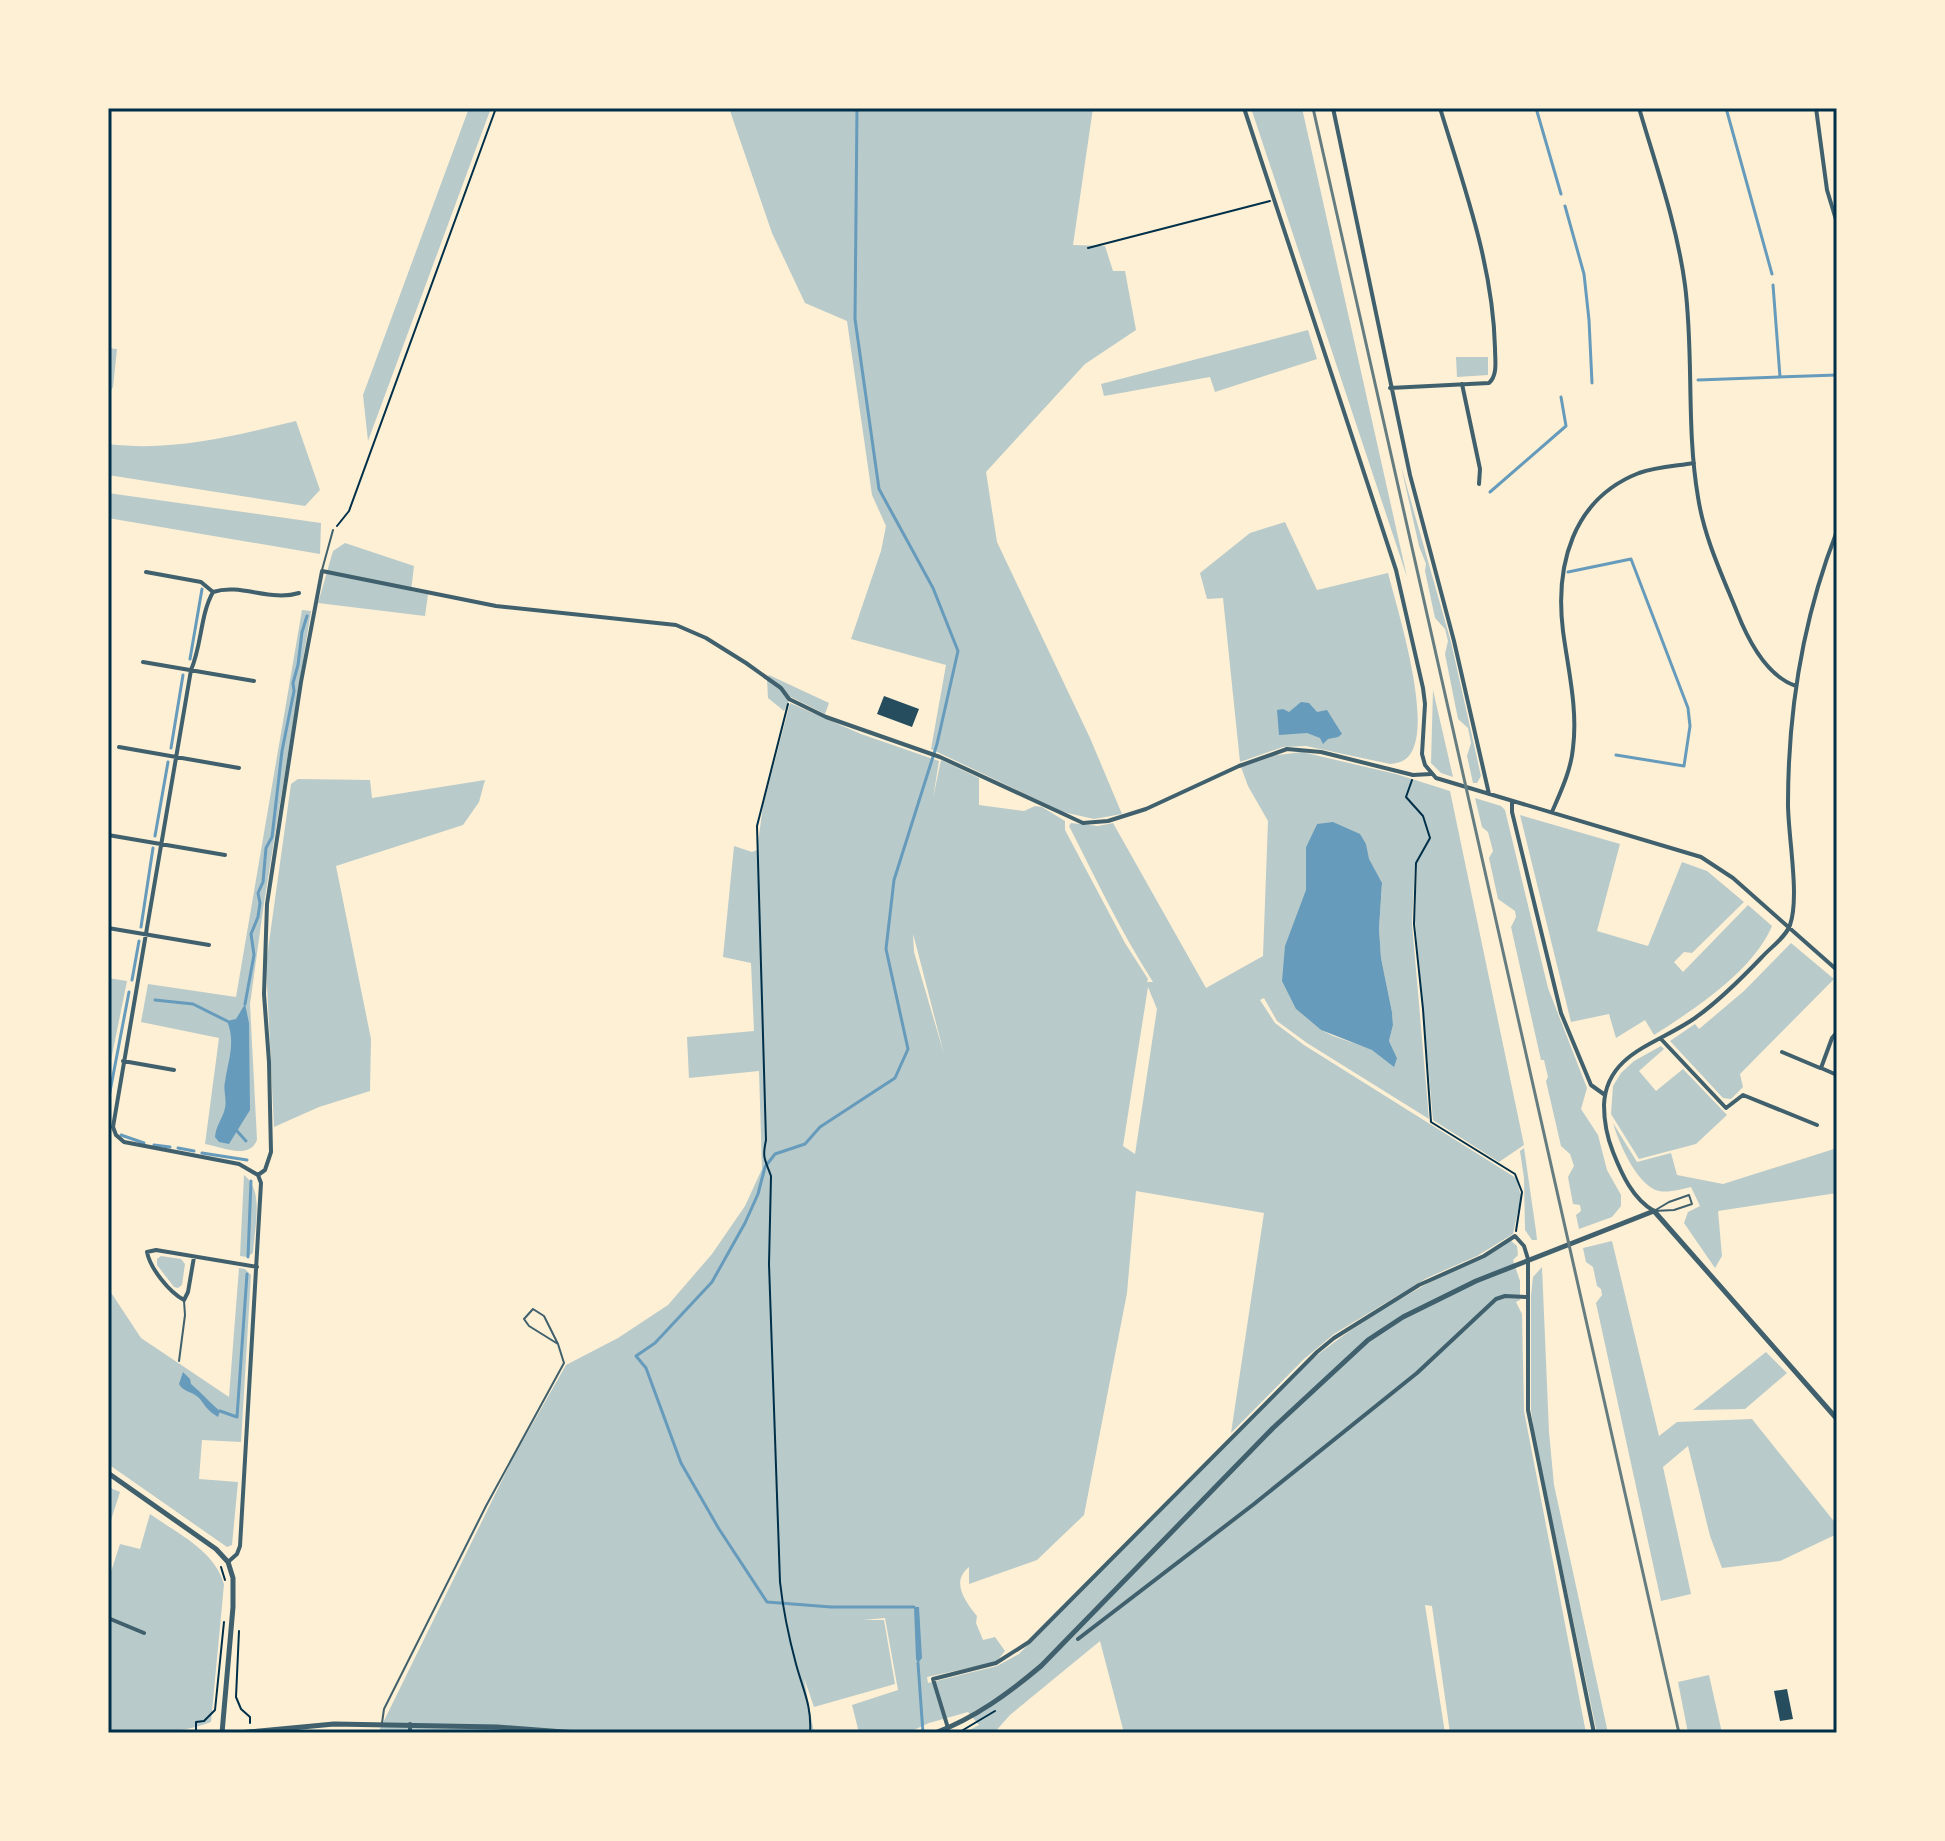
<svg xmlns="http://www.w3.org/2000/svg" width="1945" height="1841" font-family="'Roboto Condensed',sans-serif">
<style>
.green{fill:#b9caca;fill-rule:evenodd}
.water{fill:#669bbc}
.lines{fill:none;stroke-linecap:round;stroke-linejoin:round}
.stream{stroke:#669bbc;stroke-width:3}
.building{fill:#264d5e}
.path{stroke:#003049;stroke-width:2}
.service{stroke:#3f606c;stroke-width:2}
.minor{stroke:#3f606c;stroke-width:4}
.tertiary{stroke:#3f606c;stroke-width:5}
.rail{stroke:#657d81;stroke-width:3}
.neatline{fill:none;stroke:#003049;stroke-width:3}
</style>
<rect width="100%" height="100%" fill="#fdf0d5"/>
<path class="green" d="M469,108H491L368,441L363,395Z
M729,108H1093L1073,245L1105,246L1113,271H1125L1136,330L1085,364L986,472L997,542L1090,738L1122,814L1094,819L1063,812L931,749L946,665L851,639L881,551L886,526L872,495L847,321L805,303L772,233Z
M1251,108H1302L1407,577Z
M1308,330L1317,359L1215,392L1210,377L1104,396L1101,384Z
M108,348L117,349L113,387L108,396Z
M1456,357H1488V375L1457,377Z
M296,421L320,490L305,506L108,475V444C173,452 234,436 296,421Z
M1401,466L1451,642L1481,776L1477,783H1473L1467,756L1471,743L1468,728L1458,719L1445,654L1448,641L1445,629L1435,618L1425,571L1426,564L1419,546Z
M108,493L321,523L320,554L108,518Z
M1285,522L1317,590L1388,573C1398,612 1432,719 1411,753C1406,761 1399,763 1390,764L1306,746L1283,747L1240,762L1223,598L1207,599L1200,573L1250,533Z
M345,543L414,566L411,591L428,594L425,616L318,603L333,551Z
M302,610L311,611L264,903L250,1004L257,1140C249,1160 222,1147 205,1144L219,1038L141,1022L148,984L236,997Z
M769,675L829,703L825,714L791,697L784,711L768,698L767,679Z
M1433,690L1453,777L1441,773L1431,763Z
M790,703L861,734L939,761L933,798L941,760L979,778V805L1024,811L1035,806L1042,807L1065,821V830L1125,943L1148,979L1147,982H1153C1121,932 1096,879 1069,826L1071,823L1098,826L1113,823L1206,988L1263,956L1268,821L1248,786L1241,767L1269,756L1302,752L1396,774L1450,791L1524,1145L1499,1162L1433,1120L1415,920L1417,862H1415L1412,924L1429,1119L1307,1043L1277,1021L1264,998L1260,1000L1275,1023L1304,1045L1516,1178L1521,1196L1513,1234L1477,1256L1427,1278L1334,1334L1304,1359L1231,1433L1264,1213L1136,1191L1127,1293L1084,1515L1037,1560L969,1584V1567C950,1582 966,1602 977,1616L976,1623L983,1640L995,1637L1005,1651L996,1662L927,1677L928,1683L997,1666L1019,1654L1309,1362C1344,1333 1383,1308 1423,1286C1452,1270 1482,1259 1510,1240L1517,1246L1518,1255L1513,1260L1520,1281V1300L1516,1302L1522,1314L1524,1411L1586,1733H1450L1432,1606L1425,1605L1445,1733H1124L1100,1641L1010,1715L994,1733H964L979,1725L968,1712L929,1723L907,1733H859L852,1705L898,1690L885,1618L863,1620H884L895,1684L814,1707L804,1678L814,1733H378L513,1458L566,1365L618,1338L668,1305L712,1254L745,1206L762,1169L759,1071L689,1078L687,1037L754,1031L751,963L723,957L734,846L752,852L757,850L763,806ZM1317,824L1366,844L1368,859L1382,886L1379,929L1381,958L1392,1012L1393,1025L1389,1041L1397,1058L1333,1036L1321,1030L1296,1009L1308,878L1306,847ZM913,934L916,945L944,1054L914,952ZM1148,987L1157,1009L1135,1154L1123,1146Z
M298,779L370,780L372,798L485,780L479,802L463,825L336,866L371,1039L370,1091L319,1107L274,1127L266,964L291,784Z
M1475,798L1501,806L1505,810L1548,988L1587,1088L1581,1109L1598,1135L1607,1170L1621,1195V1206L1612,1217L1579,1229L1576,1215L1581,1211L1580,1205L1573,1204L1568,1177L1574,1166L1570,1154L1561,1146L1546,1081L1548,1077L1544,1060H1541L1511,927L1516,917L1515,911L1498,899L1489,858L1493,851L1488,832L1482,827Z
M1520,815L1620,844L1597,931L1648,946L1682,862L1707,871L1744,902L1692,953L1684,952L1674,962L1683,972L1748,905L1772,926C1753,971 1695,1009 1654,1035L1645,1020L1616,1038L1609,1014L1571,1022Z
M1791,943L1834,979L1740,1074L1743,1087L1731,1099L1723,1098L1670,1041L1695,1024L1699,1029L1744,991Z
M108,978L127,981L108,1075Z
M1661,1046L1664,1049L1639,1071L1656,1091L1683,1069L1727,1115L1696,1144L1639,1159L1611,1114L1613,1086L1621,1073L1634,1061Z
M1613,1123L1637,1162L1671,1153L1677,1175L1723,1184L1837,1148V1193L1718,1211L1722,1256L1715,1268L1684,1223L1688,1212L1700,1206L1691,1187C1681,1189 1669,1193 1659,1191C1637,1186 1619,1143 1613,1123Z
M1524,1148L1536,1231L1537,1240H1532L1525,1230L1524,1178L1520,1151Z
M244,1175C265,1191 254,1229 253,1253L247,1257L240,1256Z
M1612,1241L1659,1436L1677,1422L1752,1419L1837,1525V1534L1780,1561L1722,1568L1710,1536L1688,1446L1663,1467L1691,1594L1661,1601L1596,1303L1602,1295L1601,1289L1597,1286L1593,1267L1586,1262L1583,1248Z
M161,1256L181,1259L185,1264L182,1285L178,1288L174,1287L157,1265V1259Z
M1542,1267L1549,1432L1554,1485L1608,1733H1597L1535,1439L1531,1410V1296L1533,1277Z
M239,1268L245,1269L251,1275L241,1442L202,1440L199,1479L238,1482L232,1545L227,1547L108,1464V1288L141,1338L229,1397Z
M1766,1352L1787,1373L1745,1409L1693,1410Z
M108,1487L120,1492L111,1520L108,1519Z
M150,1514C178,1534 214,1550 224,1584L211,1722C184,1733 136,1736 108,1732V1581L120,1544L140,1549Z
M1709,1675L1722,1733H1688L1678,1682Z"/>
<path class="water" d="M1301,702L1309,703L1317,712L1327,710L1342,734L1338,737L1328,739L1323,744L1320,738L1307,733L1279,735L1277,710L1283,709L1289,712Z
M1333,822L1360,834L1366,844L1369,859L1382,883L1379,929L1381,958L1392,1012L1393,1025L1389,1041L1397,1058L1394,1067L1372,1050L1321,1030L1296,1009L1282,981L1285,946L1306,890V847L1317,824Z
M245,1004L249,1023L250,1110L229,1144L219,1142L215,1137C216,1125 223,1118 225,1108C227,1100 223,1090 225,1082C228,1061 236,1042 227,1021L236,1019Z
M183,1372L190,1379L191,1384C202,1393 209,1402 220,1411L218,1417C208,1411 206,1407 200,1399C193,1391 184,1393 179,1384Z
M914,1607H919L922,1658L918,1663L916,1659Z"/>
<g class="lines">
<path class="stream" d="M857,108L855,319L879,489L933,588L958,651L937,744L894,880L886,949L908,1049L895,1078L820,1127L805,1144L775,1154L765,1167L758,1194L745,1223L712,1282L655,1343L636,1356L646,1368L681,1463L719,1529L767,1602L831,1607H914
M1536,108L1561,194
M1726,108L1772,274
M1565,206L1584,274L1589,320L1592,383
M1773,285L1780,377
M1698,380L1837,375
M1490,492L1566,426L1561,397
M1568,572L1631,559L1688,708L1690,726L1684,766L1616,755
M190,659L202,589
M171,748L183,675
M155,836L168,762
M141,927L153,848
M132,980L139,941
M155,1000L193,1004L227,1021
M245,1004L254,955L251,934L258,917L260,903L258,893L263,882L266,848L272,837L282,751L294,691L293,683L298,665L302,632L307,616
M108,1102L129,992
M237,1131L246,1141
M121,1135L144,1143
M154,1145L170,1147
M178,1148L194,1151
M202,1153L247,1160
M248,1257L251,1181
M220,1411L237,1417L247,1274
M918,1663L923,1733"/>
</g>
<path class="building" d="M884,696L919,709L912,727L877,714Z
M1787,1689L1793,1719L1780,1721L1774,1691Z"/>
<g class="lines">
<path class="path" d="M1088,248L1270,201
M337,526L349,511L496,108
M788,704L757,826L766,1140C762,1159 765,1159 771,1176L769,1264L780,1582C783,1609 789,1638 796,1664C803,1690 812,1706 810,1733
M1412,780L1406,797L1423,816L1430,838L1416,863L1414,924L1423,1009L1431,1122L1515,1174L1522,1192L1516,1231
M221,1567L225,1580
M239,1631L236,1697L241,1709L250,1717V1723
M196,1733V1722L204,1721L215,1710L224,1622
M958,1733L995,1711"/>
<path class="service" d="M322,570L333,530
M1689,1195L1692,1204L1674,1210L1654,1211L1669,1202Z
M179,1361L185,1315L184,1301
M382,1723L384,1709L486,1506L564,1363L558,1344L529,1326L524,1319L533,1309L544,1316L558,1344"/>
<path class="minor" d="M1244,108L1396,570L1423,688L1425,704L1422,754L1425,765L1436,778L1701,857L1733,878L1837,970
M1333,108L1410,475L1454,641L1489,794
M1639,108C1656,166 1677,225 1685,285C1694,355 1686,427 1698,497C1704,537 1722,575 1737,612C1748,640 1766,676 1796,686
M1816,108L1827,190L1837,223
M1462,384L1480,469L1479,484
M1390,388L1489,383C1498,375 1495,360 1495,348C1493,265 1464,187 1440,108
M146,572L201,582L213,592
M143,662L254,681
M119,747L239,768
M1512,801V812L1561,1013L1591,1085L1605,1095
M1552,812C1561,791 1571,770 1573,748C1578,709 1568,669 1563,631C1555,566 1572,499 1639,473C1656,467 1676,466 1694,463
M108,835L225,855
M108,928L209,945
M1837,1032L1832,1038L1821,1068L1837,1075
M1661,1039L1726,1108L1743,1095L1817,1125
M1782,1052L1820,1068
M123,1061L174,1070
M258,1175L265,1170L271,1152L269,1062L264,994L267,904L301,682L322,571L496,606L676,625L706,638L746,663L781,688L789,699L826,717L940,757L1083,823L1108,821L1146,809L1239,766L1287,749L1321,752L1413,775L1431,774
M1654,1211C1633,1199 1622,1175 1613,1152C1607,1137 1604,1121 1604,1105C1606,1053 1658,1044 1695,1018C1719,1001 1741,979 1762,957C1770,948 1786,937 1790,925C1800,897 1788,836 1788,804C1788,711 1803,618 1837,531
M194,1257L188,1292L184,1300C169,1292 150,1268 147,1252L156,1250L257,1267
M228,1562L237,1554L240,1546L261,1183L258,1175L239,1164L124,1142L116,1135L113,1127L191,670C202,645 200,615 213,592C241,583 270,602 299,593
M108,1618L144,1633
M1078,1639L1254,1504L1417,1373L1496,1299L1505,1296L1526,1297
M410,1724V1733
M948,1728L933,1679L996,1663L1029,1642L1317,1352L1334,1338L1419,1285L1484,1256L1515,1236L1524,1246L1528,1259V1410L1594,1733"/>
<path class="tertiary" d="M108,1473L216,1549L228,1562L233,1578V1607L222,1733
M237,1733L334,1724L497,1727L577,1733
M935,1733C975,1718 1009,1693 1041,1666L1273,1428L1368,1340L1403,1317L1476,1281L1654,1211L1837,1419"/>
<path class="rail" d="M1313,108L1679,1733"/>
</g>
<rect width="1945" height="1841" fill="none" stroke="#fdf0d5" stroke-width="220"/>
<rect x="110" y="110" width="1725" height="1621" class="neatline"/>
</svg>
